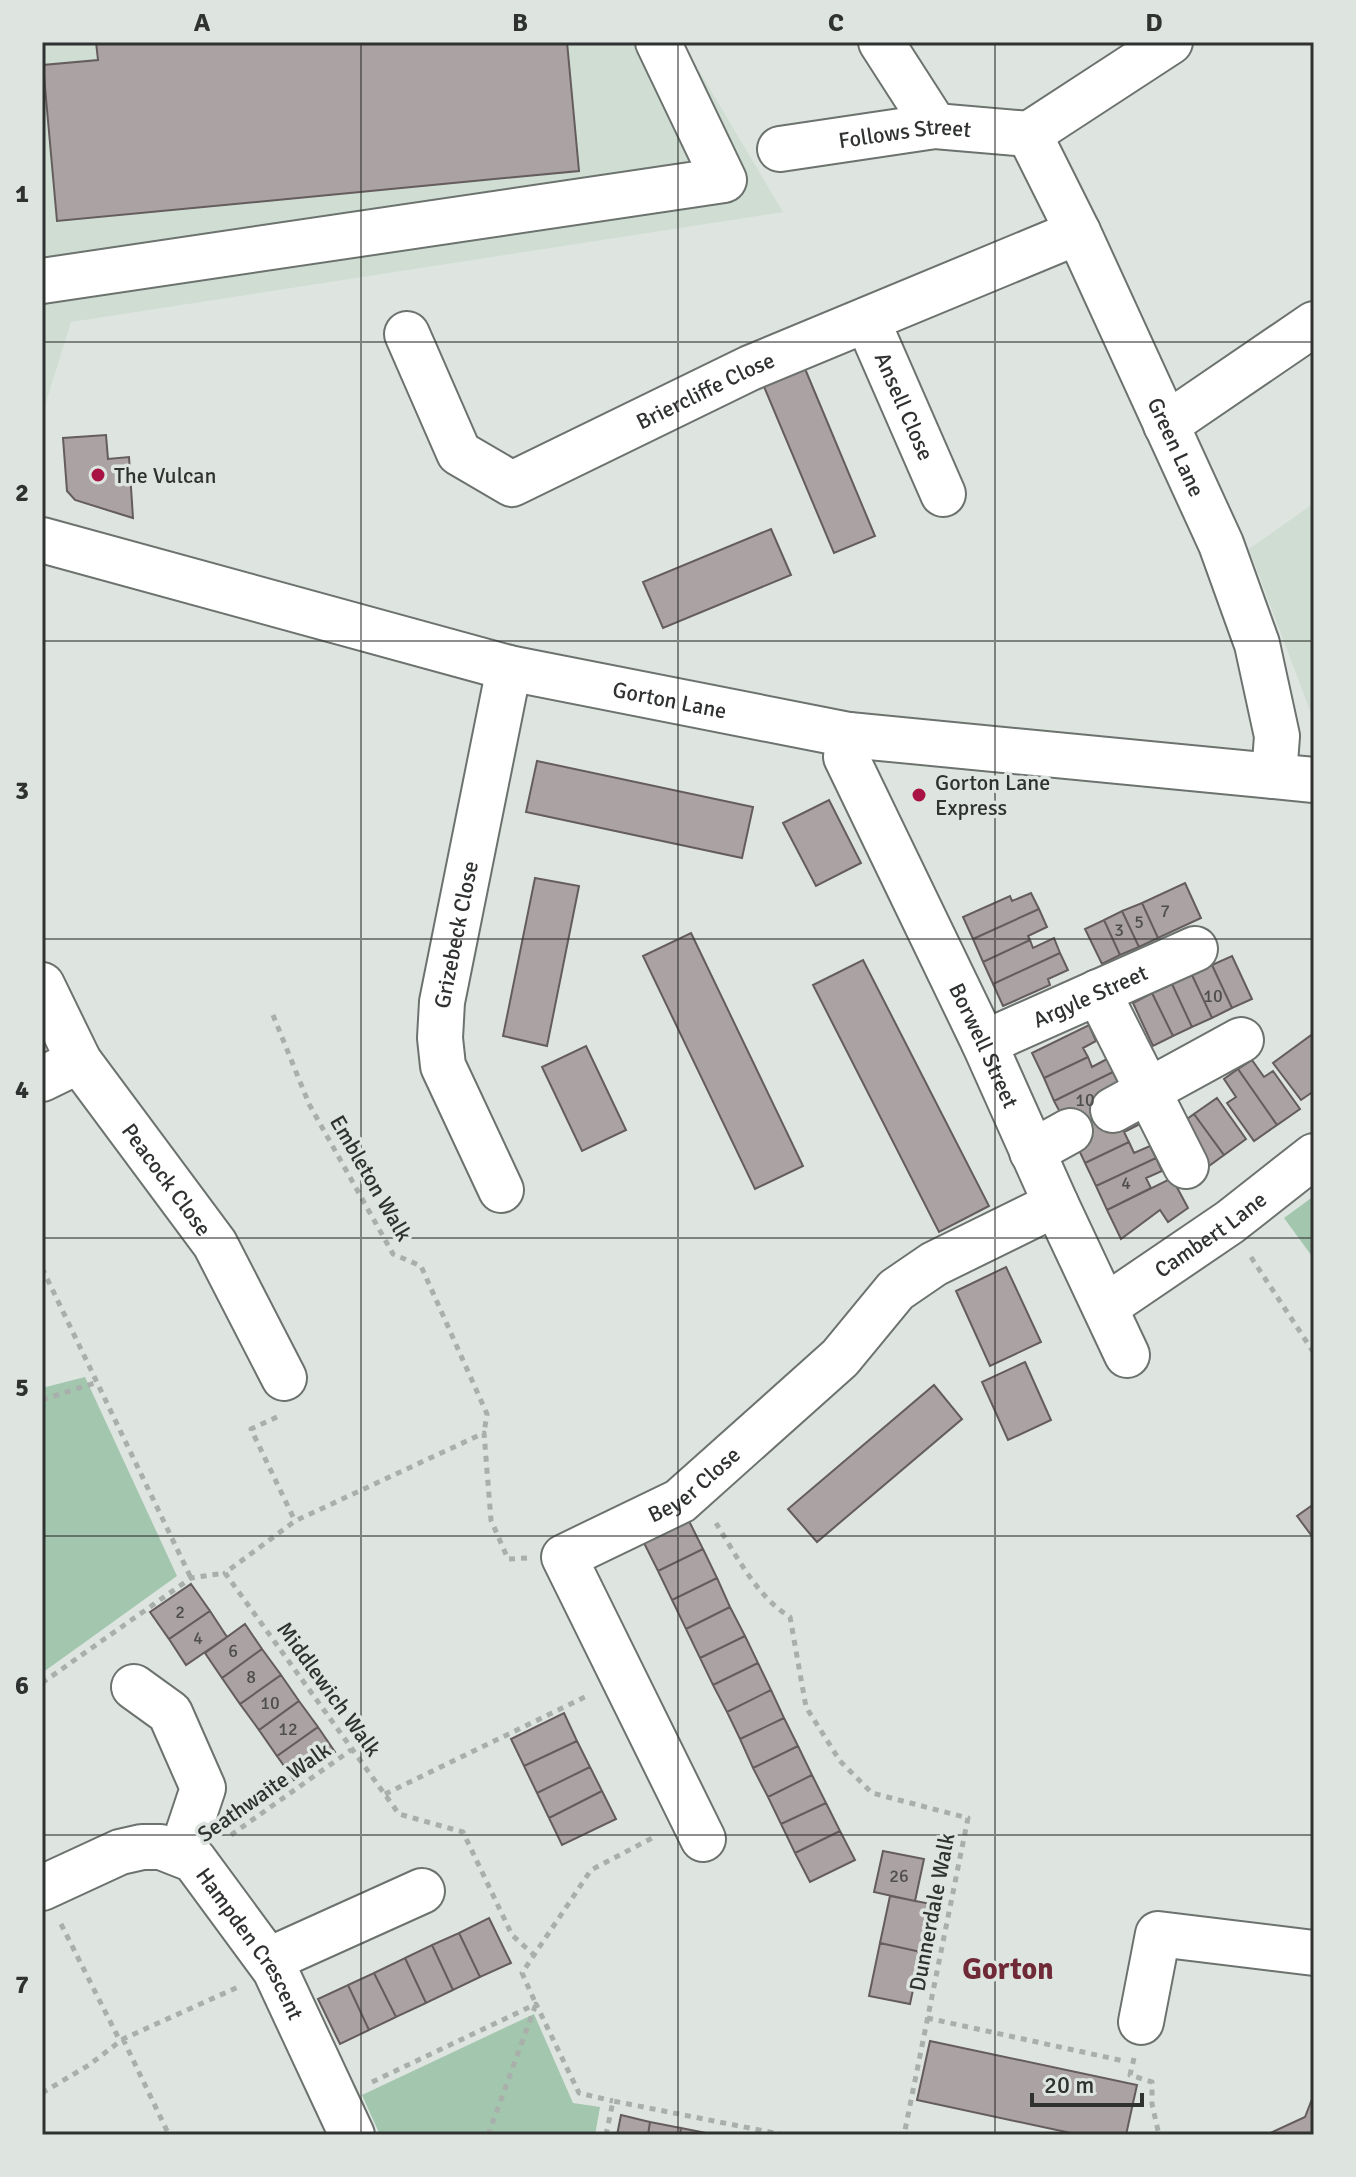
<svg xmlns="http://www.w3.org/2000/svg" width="1356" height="2177" font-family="Signika,sans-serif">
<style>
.built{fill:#cfddd3}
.green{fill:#a3c6ae}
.building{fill:#aba2a3;stroke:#645c5d;stroke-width:2}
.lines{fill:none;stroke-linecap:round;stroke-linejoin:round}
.minor-casing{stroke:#6c726e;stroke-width:48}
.path{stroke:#a9afaa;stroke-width:5;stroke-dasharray:6 6;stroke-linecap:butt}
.minor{stroke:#fff;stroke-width:44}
.grid{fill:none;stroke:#2f3230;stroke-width:2;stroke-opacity:0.55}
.poi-dot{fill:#a81244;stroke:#dee5e0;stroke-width:3}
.labels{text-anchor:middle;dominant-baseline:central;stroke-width:7;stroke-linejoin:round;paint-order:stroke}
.number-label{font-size:18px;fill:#4e4e4d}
.street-label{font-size:22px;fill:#2f3230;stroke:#dee5e0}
.poi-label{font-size:22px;fill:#2f3230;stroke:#dee5e0;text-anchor:start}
.district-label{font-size:30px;font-weight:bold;fill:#6f2937;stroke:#dee5e0}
.neatline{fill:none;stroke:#2f3230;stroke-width:3}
.grid-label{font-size:26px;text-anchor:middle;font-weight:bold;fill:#2f3230}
</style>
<rect width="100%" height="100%" fill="#dee5e0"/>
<path class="built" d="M42,42H682L783,212L71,322L42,415Z
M1314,503V721L1249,549Z"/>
<path class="green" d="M1314,1196V1259L1284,1218Z
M85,1377L177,1576L42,1673V1388Z
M534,2014L573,2103L600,2107L595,2135H380L362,2095Z"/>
<path class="building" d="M96,42H567L579,171L57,221L43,65L98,60Z
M803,364L875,536L834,553L762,382Z
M106,435L108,459L129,457L133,518L75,500L67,491L63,438Z
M771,529L791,575L663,628L643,582Z
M537,761L753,807L742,858L526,812Z
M829,800L861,863L816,886L783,823Z
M535,878L579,886L547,1046L503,1036Z
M1185,883L1201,918L1158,938L1142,903Z
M1031,893L1039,909L973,939L963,917L1010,896L1012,901Z
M1142,903L1158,938L1139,947L1122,911Z
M1039,909L1047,927L1028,936L1030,940L983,962L973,939Z
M1122,911L1139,947L1120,955L1104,920Z
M1104,920L1120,955L1102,964L1085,929Z
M691,933L803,1166L755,1189L643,956Z
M1054,938L1060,953L993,984L983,962L1030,940L1033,948Z
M1060,953L1068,970L1048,979L1050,985L1003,1006L993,984Z
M1232,956L1252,999L1232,1008L1212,965Z
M863,960L989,1206L939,1232L813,985Z
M1212,965L1232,1008L1212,1018L1192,975Z
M1192,975L1212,1018L1192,1027L1172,984Z
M1172,984L1192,1027L1173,1036L1152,993Z
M1152,993L1173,1036L1153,1046L1133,1003Z
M1089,1025L1096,1041L1083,1048L1088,1057L1044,1078L1032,1053Z
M1314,1033V1091L1301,1100L1273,1063Z
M586,1046L626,1130L582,1151L542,1067Z
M1088,1057L1092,1067L1107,1059L1113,1072L1054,1101L1044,1078Z
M1252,1060L1264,1077L1273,1071L1300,1109L1277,1125L1238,1069Z
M1238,1069L1277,1125L1254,1141L1227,1103L1236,1097L1224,1079Z
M1113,1072L1120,1087L1113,1110L1070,1131L1054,1101Z
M1217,1098L1246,1139L1224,1155L1194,1114Z
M1113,1110L1134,1111L1140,1124L1124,1132L1129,1142L1085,1163L1070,1131Z
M1194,1114L1224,1155L1202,1171L1172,1130Z
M1129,1142L1134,1153L1150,1146L1156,1158L1096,1186L1085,1163Z
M1156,1158L1162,1171L1146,1178L1151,1188L1107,1210L1096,1186Z
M1172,1178L1188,1208L1168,1222L1160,1210L1121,1239L1107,1210Z
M1006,1267L1041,1342L990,1366L956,1291Z
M1025,1362L1051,1420L1008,1440L982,1382Z
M934,1385L962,1419L817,1542L788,1509Z
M1314,1504V1539L1297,1516Z
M689,1521L703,1549L658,1571L644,1543Z
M703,1549L717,1578L672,1600L658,1571Z
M717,1578L730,1607L686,1629L672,1600Z
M191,1584L210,1611L169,1639L150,1612Z
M730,1607L745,1636L700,1658L686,1629Z
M210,1611L227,1637L186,1665L169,1639Z
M245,1624L262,1649L222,1678L205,1653Z
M745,1636L758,1663L713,1685L700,1658Z
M262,1649L281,1675L240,1704L222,1678Z
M758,1663L771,1690L727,1712L713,1685Z
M281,1675L299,1701L259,1730L240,1704Z
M771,1690L784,1718L740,1739L727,1712Z
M299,1701L318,1727L277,1756L259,1730Z
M564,1713L577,1741L524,1766L511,1739Z
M784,1718L798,1746L753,1768L740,1739Z
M318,1727L335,1752L294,1780L277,1756Z
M577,1741L590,1767L537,1793L524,1766Z
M798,1746L812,1775L768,1797L753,1768Z
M590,1767L602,1791L549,1818L537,1793Z
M812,1775L826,1803L781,1824L768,1797Z
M602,1791L616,1819L562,1845L549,1818Z
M826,1803L840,1831L795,1853L781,1824Z
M840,1831L855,1860L810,1882L795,1853Z
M883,1851L924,1859L915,1901L874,1892Z
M890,1896L931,1904L921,1952L880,1943Z
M489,1918L511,1963L480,1977L459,1933Z
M459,1933L480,1977L453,1990L432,1945Z
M880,1943L921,1952L910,2004L869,1996Z
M432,1945L453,1990L426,2003L405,1958Z
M405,1958L426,2003L396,2017L374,1973Z
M374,1973L396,2017L369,2030L348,1985Z
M348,1985L369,2030L340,2044L318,1999Z
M930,2041L1137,2085L1126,2135H1080L917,2100Z
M1314,2094V2135H1266L1305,2117Z
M621,2115L650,2122L648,2135H617Z
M650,2122L681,2128L680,2135H648Z
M681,2128L716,2135H680Z"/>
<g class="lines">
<g class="minor-casing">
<g id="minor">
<path d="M881,42L935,126"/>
<path id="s1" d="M1029,134L1078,232L1221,544L1257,644L1277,736L1274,776"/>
<path d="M1029,134L1170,42"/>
<path id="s2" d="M780,149L935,126L1029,134"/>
<path d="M42,281L724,180L658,42"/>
<path id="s3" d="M867,320L943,494"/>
<path id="s4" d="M407,334L459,453L512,484L750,368L1078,232"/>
<path d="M1166,425L1314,324"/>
<path id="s5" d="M42,540L509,668L849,735L1314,780"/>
<path id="s6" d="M849,735L846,757L984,1043L1056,1204L1127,1355"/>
<path id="s7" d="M42,985L79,1061L215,1244L284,1378"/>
<path d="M1098,992L1186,1166"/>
<path id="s8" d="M984,1043L1195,949"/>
<path d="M42,1079L79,1061"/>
<path d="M1113,1110L1241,1040"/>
<path d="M1032,1152L1070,1131"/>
<path id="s9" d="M501,1190L443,1066L440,1038L442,1002L509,668"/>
<path id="s10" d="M1105,1307L1230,1222L1314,1156"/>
<path d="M134,1687L170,1713L203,1788L181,1854"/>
<path id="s11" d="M703,1839L564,1557L680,1501L840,1358L896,1290L934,1264L1056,1204"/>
<path id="s12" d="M42,1888L120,1852L142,1847H161L194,1860L275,1970L352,2135"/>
<path d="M269,1960L422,1891"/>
<path d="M1141,2022L1158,1934L1314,1953"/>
</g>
</g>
<path class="path" d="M273,1015L309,1104L393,1254L421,1266L487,1414L484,1433
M1251,1257L1314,1353
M42,1268L191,1578
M42,1400L98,1382
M277,1417L251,1429L295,1521
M716,1523C736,1555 757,1597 790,1617L806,1707L840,1761L872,1793L968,1818L904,2135
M527,1558L508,1559L491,1520L484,1433L295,1521L225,1573L399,1814L463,1832L512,1935L534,1955
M42,1683L191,1578L225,1573
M385,1794L587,1696
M231,1835L351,1750
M61,1924L120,2041
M927,2018L1124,2061
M123,2039L169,2135
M1134,2058L1130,2075L1152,2082V2104L1159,2135
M372,2082L536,2004L579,2093L613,2101
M42,2093L89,2065L123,2039L238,1987
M488,2135L536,2004L522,1973L591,1870L656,1836
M606,2135L613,2101L785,2135"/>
<use href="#minor" class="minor"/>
</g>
<path class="grid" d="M361,42V2135M678,42V2135M995,42V2135M42,342H1314M42,641H1314M42,939H1314M42,1238H1314M42,1536H1314M42,1835H1314"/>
<g class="poi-dot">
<circle cx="98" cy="475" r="8"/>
<circle cx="919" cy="795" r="8"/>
</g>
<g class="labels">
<g class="number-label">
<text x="1165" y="911">7</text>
<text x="1139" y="922">5</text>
<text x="1119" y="930">3</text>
<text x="1213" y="996">10</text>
<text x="1085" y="1100">10</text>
<text x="1126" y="1183">4</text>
<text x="180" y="1612">2</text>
<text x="198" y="1638">4</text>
<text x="233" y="1651">6</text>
<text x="251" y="1677">8</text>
<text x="270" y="1703">10</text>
<text x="288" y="1729">12</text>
<text x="899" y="1876">26</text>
</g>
<g class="street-label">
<text stroke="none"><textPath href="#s2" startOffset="126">Follows Street</textPath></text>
<text stroke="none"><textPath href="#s4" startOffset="406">Briercliffe Close</textPath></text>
<text stroke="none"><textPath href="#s3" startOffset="94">Ansell Close</textPath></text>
<text stroke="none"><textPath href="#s1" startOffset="346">Green Lane</textPath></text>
<text stroke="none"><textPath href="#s5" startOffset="648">Gorton Lane</textPath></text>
<text stroke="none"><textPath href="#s9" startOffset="270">Grizebeck Close</textPath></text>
<text stroke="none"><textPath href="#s8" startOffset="116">Argyle Street</textPath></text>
<text stroke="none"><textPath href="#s6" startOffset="342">Borwell Street</textPath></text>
<text transform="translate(371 1178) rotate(60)">Embleton Walk</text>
<text stroke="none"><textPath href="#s7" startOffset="232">Peacock Close</textPath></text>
<text stroke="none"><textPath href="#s10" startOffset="128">Cambert Lane</textPath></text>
<text stroke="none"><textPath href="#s11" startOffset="464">Beyer Close</textPath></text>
<text transform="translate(329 1689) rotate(54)">Middlewich Walk</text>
<text transform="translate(264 1792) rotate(-35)">Seathwaite Walk</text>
<text transform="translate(932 1912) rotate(-79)">Dunnerdale Walk</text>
<text stroke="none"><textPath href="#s12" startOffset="264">Hampden Crescent</textPath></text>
</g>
<g class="poi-label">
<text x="114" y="475">The Vulcan</text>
<text x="935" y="782">Gorton Lane<tspan x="935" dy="25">Express</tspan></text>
</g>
<g class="district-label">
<text x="1008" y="1969">Gorton</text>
</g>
</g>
<rect width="1356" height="2177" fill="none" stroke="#dee5e0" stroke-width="88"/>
<path d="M1032 2093v12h110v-12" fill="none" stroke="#2f3230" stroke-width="4"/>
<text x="1044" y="2093" font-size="24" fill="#2f3230" stroke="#dee5e0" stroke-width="6" paint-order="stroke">20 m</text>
<rect x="44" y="44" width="1268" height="2089" class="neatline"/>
<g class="grid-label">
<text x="202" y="31">A</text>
<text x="520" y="31">B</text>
<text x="836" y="31">C</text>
<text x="1154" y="31">D</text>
<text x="22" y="202">1</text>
<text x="22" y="501">2</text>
<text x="22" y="799">3</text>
<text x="22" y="1098">4</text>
<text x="22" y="1396">5</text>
<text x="22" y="1694">6</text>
<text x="22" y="1993">7</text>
</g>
</svg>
